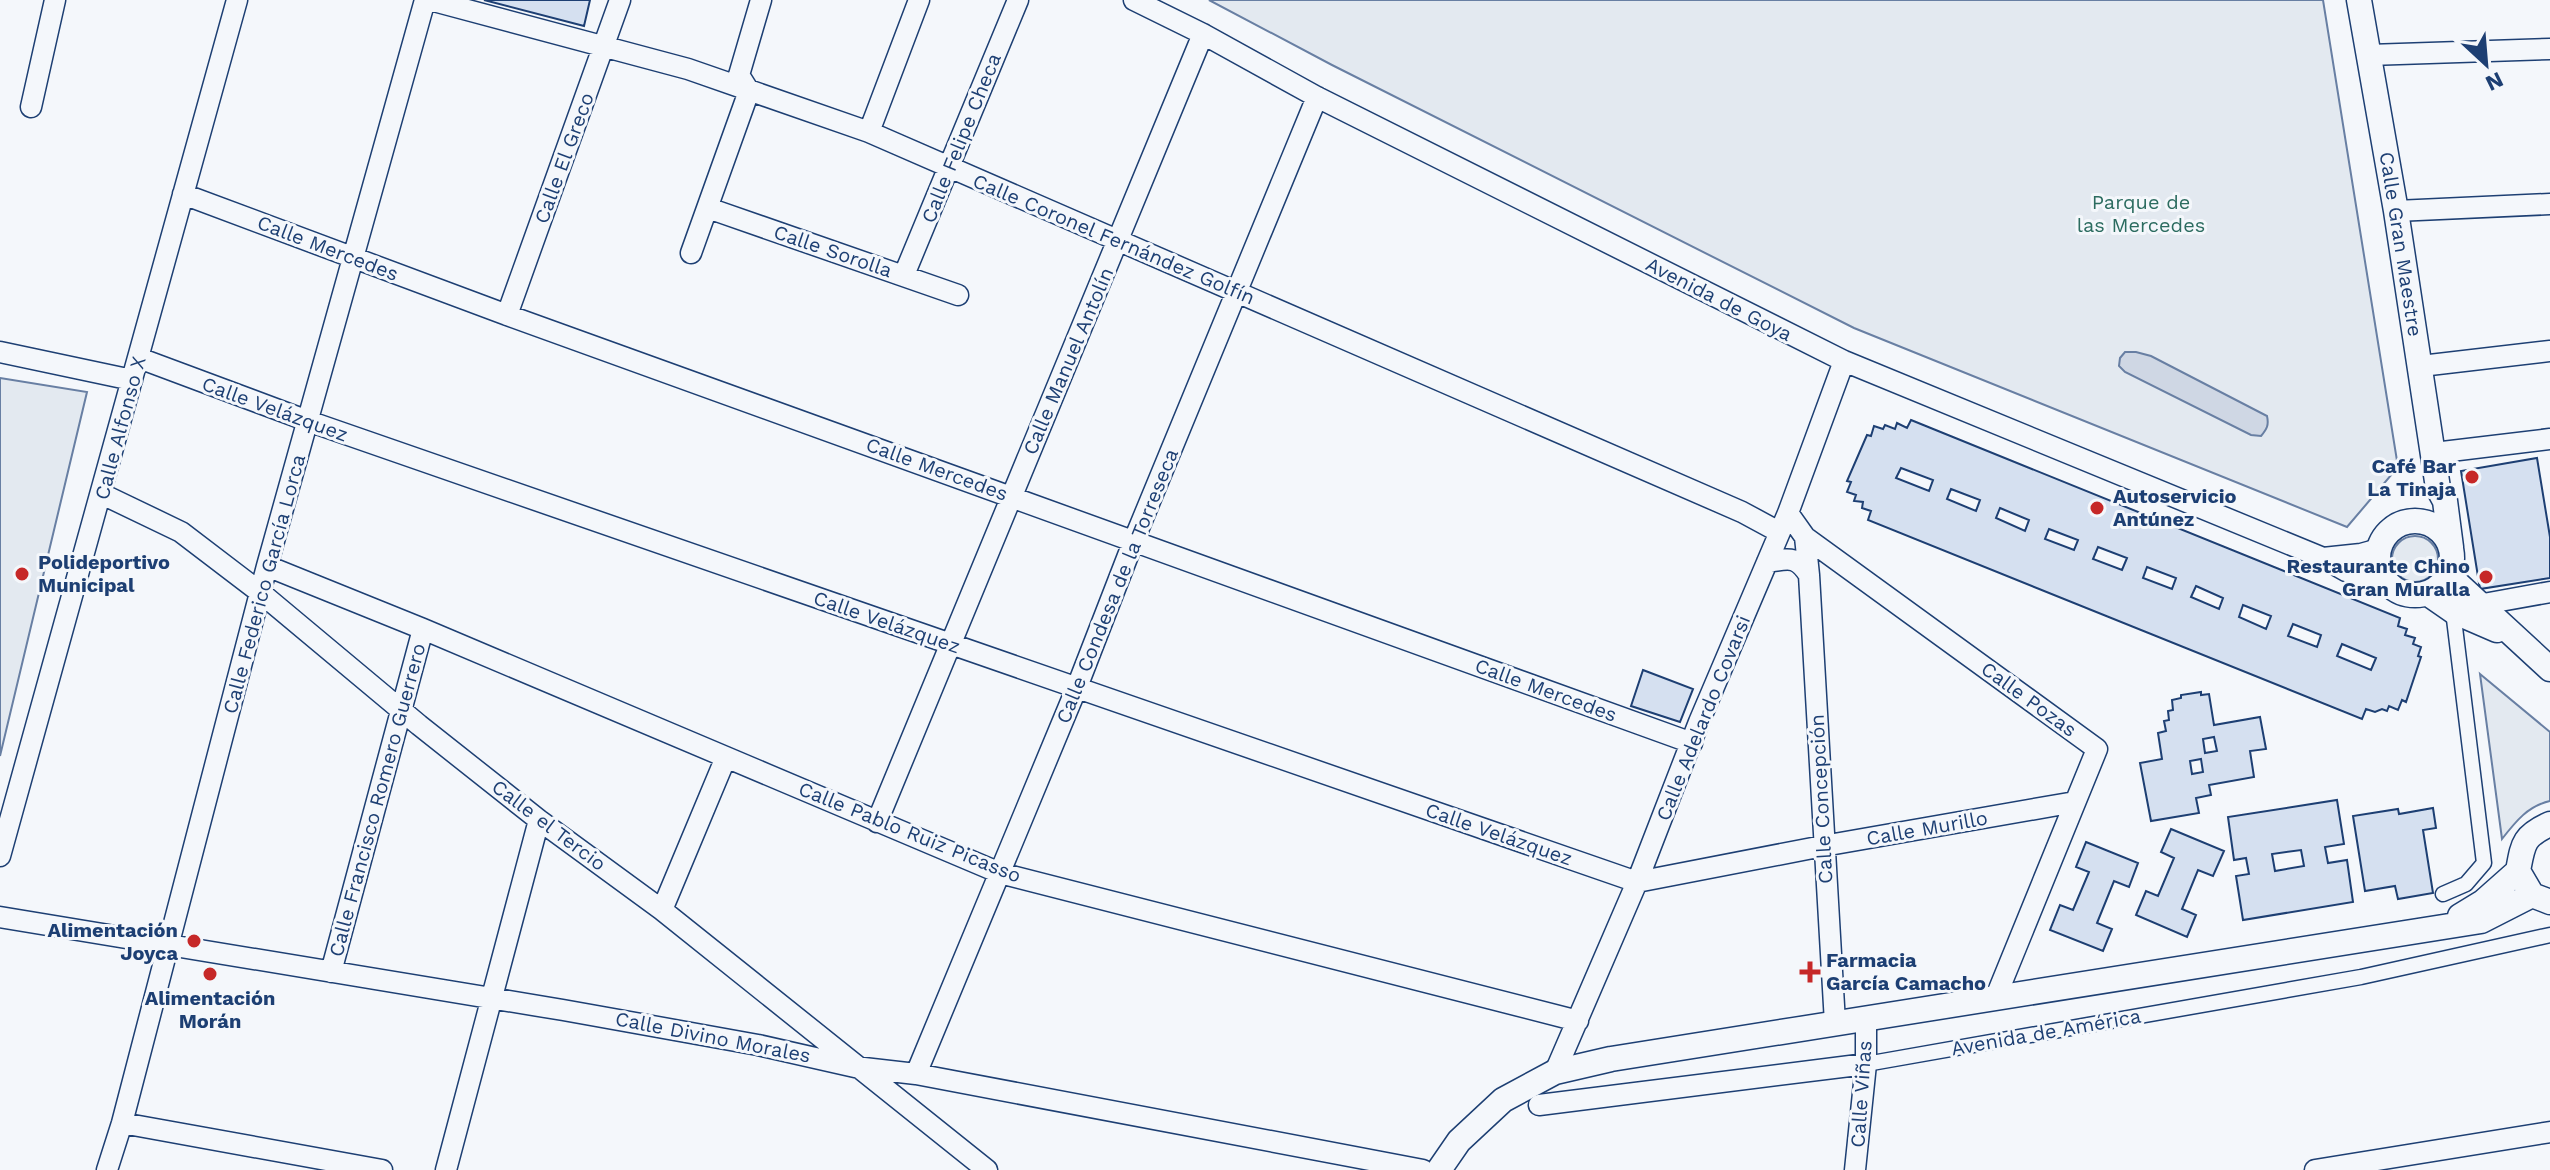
<svg xmlns="http://www.w3.org/2000/svg" width="2550" height="1170" font-family="'Work Sans',sans-serif">
<style>
.green{fill:#e3e9f0;stroke:#687fa3;stroke-width:2}
.water{fill:#cfd7e4;stroke:#687fa3;stroke-width:2}
.building{fill:#d5e0f0;stroke:#1d3f73;stroke-width:2;fill-rule:evenodd}
.lines{fill:none;stroke-linecap:round;stroke-linejoin:round}
.pedestrian-casing{stroke:#1d3f73;stroke-width:17}
.minor-casing{stroke:#1d3f73;stroke-width:23}
.tertiary-casing{stroke:#1d3f73;stroke-width:27}
.pedestrian{stroke:#f4f7fb;stroke-width:14}
.minor{stroke:#f4f7fb;stroke-width:20}
.tertiary{stroke:#f4f7fb;stroke-width:24}
.poi-dot{fill:#c62828;stroke:#f4f7fb;stroke-width:3}
.labels{text-anchor:middle;dominant-baseline:central;stroke-width:6;stroke-linejoin:round;paint-order:stroke}
.street-label{font-size:20px;fill:#1d3f73;stroke:#f4f7fb}
.park-label{font-size:20px;fill:#2c6c60;stroke:#f4f7fb}
.poi-label{font-size:20px;font-weight:bold;fill:#1d3f73;stroke:#f4f7fb;text-anchor:end}
</style>
<rect width="100%" height="100%" fill="#f4f7fb"/>
<path class="green" d="M1209,0H2323L2398,467L2347,527L1854,328L1332,65Z
M0,378L87,392L0,756Z
M2392 559a23 23 0 1 1 46 0a23 23 0 1 1-46 0Z
M2480,674L2550,732V801C2528,806 2516,821 2502,839Z"/>
<path class="water" d="M2125,352H2136L2151,356L2267,416C2269,425 2267,429 2261,436L2251,435L2125,372L2119,366L2120,358Z"/>
<path class="building" d="M484,0H590L584,26Z
M1911,420L2400,618L2398,626L2407,629L2405,635L2415,638L2413,644L2421,647L2418,656L2421,657L2406,702L2402,700L2398,710L2389,706L2387,711L2382,709L2375,712L2366,709L2362,719L1868,520L1871,511L1862,508L1863,502L1854,501L1856,495L1847,492L1851,482L1847,481L1867,435L1871,436L1874,426L1883,429L1885,425L1895,429L1897,423L1907,428ZM1901,468L1933,480L1929,491L1896,478ZM1951,489L1980,500L1976,511L1947,499ZM2000,508L2029,520L2025,531L1996,518ZM2049,529L2078,540L2074,550L2045,539ZM2098,547L2127,558L2122,570L2093,559ZM2147,567L2176,578L2172,589L2143,578ZM2196,586L2223,598L2219,609L2191,597ZM2243,605L2271,616L2266,629L2239,617ZM2293,624L2321,635L2317,647L2288,636ZM2342,644L2376,658L2371,670L2337,656Z
M2537,458L2550,537V578L2480,589L2461,471Z
M1643,670L1693,689L1680,722L1631,706Z
M2201,692V695L2209,694L2214,725L2260,717L2266,749L2250,751L2254,777L2209,785L2211,795L2196,798L2199,813L2151,821L2140,763L2162,759L2158,733L2166,731L2164,721L2169,720L2168,711L2173,710L2172,700L2181,698V695ZM2214,737L2217,751L2205,753L2203,739ZM2201,759L2203,772L2192,774L2190,761Z
M2337,800L2344,844L2325,847L2328,863L2347,860L2353,902L2243,920L2236,876L2249,874L2246,858L2234,860L2228,817ZM2301,850L2304,866L2275,871L2272,854Z
M2433,808L2436,828L2423,830L2433,893L2398,899L2395,886L2365,891L2353,816L2398,809L2399,814Z
M2171,829L2224,851L2213,876L2198,870L2182,909L2196,915L2187,937L2136,915L2146,891L2158,896L2174,858L2161,852Z
M2086,842L2138,863L2129,887L2114,881L2097,923L2112,929L2103,951L2050,930L2060,905L2073,910L2089,872L2076,867Z"/>
<g class="lines">
<g class="pedestrian-casing">
<path id="pedestrian" d="M2443,894L2466,884L2484,863L2453,611
M1866,1064L2361,977L2550,935"/>
</g>
<g class="minor-casing">
<path id="minor" d="M430,0L688,69L869,132L1742,512L1779,532
M1134,0L1203,34L1317,97L1844,361L2323,558L2346,571L2390,585
M2369,55L2550,49
M31,107L55,0
M869,132L919,0
M183,194L507,315L1692,743
M708,208L958,295
M2396,211L2550,204
M691,253L749,91L739,75L761,0
M904,275L1018,0
M507,315L620,0
M0,352L132,380
M139,358L308,421L1637,882L1823,846L2075,802
M2421,366L2550,351
M2434,453L2550,439
M102,494L181,532L261,593L419,725L539,820L662,910L987,1170
M1788,513L1805,537L2097,749L1995,999
M1805,537L1809,575L1835,1023
M2323,558L2361,554L2379,549
M1767,562C1789,559 1796,555 1809,575
M267,566L423,629L1000,873L1578,1021
M2478,605L2550,592
M877,822L1203,34
M0,856C81,571 158,285 237,0
M662,910L726,757
M0,917L563,1010L758,1045L855,1067L916,1074L1423,1170
M331,972L423,629
M1555,1072L1637,882L1699,722L1788,513L1844,361
M916,1074L1077,687L1134,540L1317,97
M1539,1105L1866,1064
M122,1123L382,1170
M107,1170L122,1123L267,566L425,0
M446,1170L539,820
M1855,1170L1866,1064V1019
M2315,1170L2550,1132"/>
</g>
<g class="tertiary-casing">
<path id="tertiary" d="M2359,0L2396,211L2438,488L2445,501L2451,547
M2378 558a37 37 0 1 1 74 0a37 37 0 1 1-74 0Z
M2448,575L2550,669
M2427,593L2453,611L2497,630
M2550,824C2523,836 2523,844 2518,871L2532,895L2550,902
M2460,916L2483,902L2518,871
M1439,1170L1459,1141L1503,1100L1555,1072L1611,1059L2481,921L2532,895"/>
</g>
<use href="#pedestrian" class="pedestrian"/>
<use href="#minor" class="minor"/>
<use href="#tertiary" class="tertiary"/>
</g>
<g class="poi-dot">
<circle cx="2472" cy="477" r="8"/>
<circle cx="2097" cy="508" r="8"/>
<circle cx="22" cy="574" r="8"/>
<circle cx="2486" cy="577" r="8"/>
<circle cx="194" cy="941" r="8"/>
<path d="M1806 960h8v8h8v8h-8v8h-8v-8h-8v-8h8z"/>
<circle cx="210" cy="974" r="8"/>
</g>
<g class="labels">
<g class="street-label">
<text transform="translate(961 138) rotate(-68)">Calle Felipe Checa</text>
<text transform="translate(564 158) rotate(-70)">Calle El Greco</text>
<text transform="translate(1114 239) rotate(23)">Calle Coronel Fernández Golfín</text>
<text transform="translate(2401 244) rotate(81)">Calle Gran Maestre</text>
<text transform="translate(328 248) rotate(21)">Calle Mercedes</text>
<text transform="translate(833 251) rotate(19)">Calle Sorolla</text>
<text transform="translate(1719 299) rotate(27)">Avenida de Goya</text>
<text transform="translate(1068 361) rotate(-67)">Calle Manuel Antolín</text>
<text transform="translate(275 409) rotate(20)">Calle Velázquez</text>
<text transform="translate(120 428) rotate(-75)">Calle Alfonso X</text>
<text transform="translate(937 469) rotate(20)">Calle Mercedes</text>
<text transform="translate(264 584) rotate(-75)">Calle Federico García Lorca</text>
<text transform="translate(1117 586) rotate(-68)">Calle Condesa de la Torreseca</text>
<text transform="translate(887 622) rotate(19)">Calle Velázquez</text>
<text transform="translate(1546 690) rotate(20)">Calle Mercedes</text>
<text transform="translate(2029 699) rotate(36)">Calle Pozas</text>
<text transform="translate(1703 718) rotate(-68)">Calle Adelardo Covarsi</text>
<text transform="translate(1821 799) rotate(-93)">Calle Concepción</text>
<text transform="translate(377 800) rotate(-75)">Calle Francisco Romero Guerrero</text>
<text transform="translate(549 825) rotate(37)">Calle el Tercio</text>
<text transform="translate(1927 828) rotate(-10)">Calle Murillo</text>
<text transform="translate(910 832) rotate(22)">Calle Pablo Ruiz Picasso</text>
<text transform="translate(1499 834) rotate(19)">Calle Velázquez</text>
<text transform="translate(2046 1032) rotate(-10)">Avenida de América</text>
<text transform="translate(713 1037) rotate(11)">Calle Divino Morales</text>
<text transform="translate(1861 1094) rotate(-86)">Calle Viñas</text>
</g>
<g class="park-label">
<text x="2141" y="202">Parque de<tspan x="2141" dy="23">las Mercedes</tspan></text>
</g>
<g class="poi-label">
<text x="2456" y="466">Café Bar<tspan x="2456" dy="23">La Tinaja</tspan></text>
<text x="2113" y="496" text-anchor="start">Autoservicio<tspan x="2113" dy="23">Antúnez</tspan></text>
<text x="38" y="562" text-anchor="start">Polideportivo<tspan x="38" dy="23">Municipal</tspan></text>
<text x="2470" y="566">Restaurante Chino<tspan x="2470" dy="23">Gran Muralla</tspan></text>
<text x="178" y="930">Alimentación<tspan x="178" dy="23">Joyca</tspan></text>
<text x="1826" y="960" text-anchor="start">Farmacia<tspan x="1826" dy="23">García Camacho</tspan></text>
<text x="210" y="998" text-anchor="middle">Alimentación<tspan x="210" dy="23">Morán</tspan></text>
</g>
</g>
<g transform="translate(2486 64) rotate(154)" stroke="#f4f7fb" stroke-width="6" paint-order="stroke">
<path d="M0-6L14 30L0 20L-14 30Z" fill="#1d3f73"/>
<text y="-12" font-size="22" font-weight="bold" text-anchor="middle" fill="#1d3f73">N</text>
</g>
</svg>
